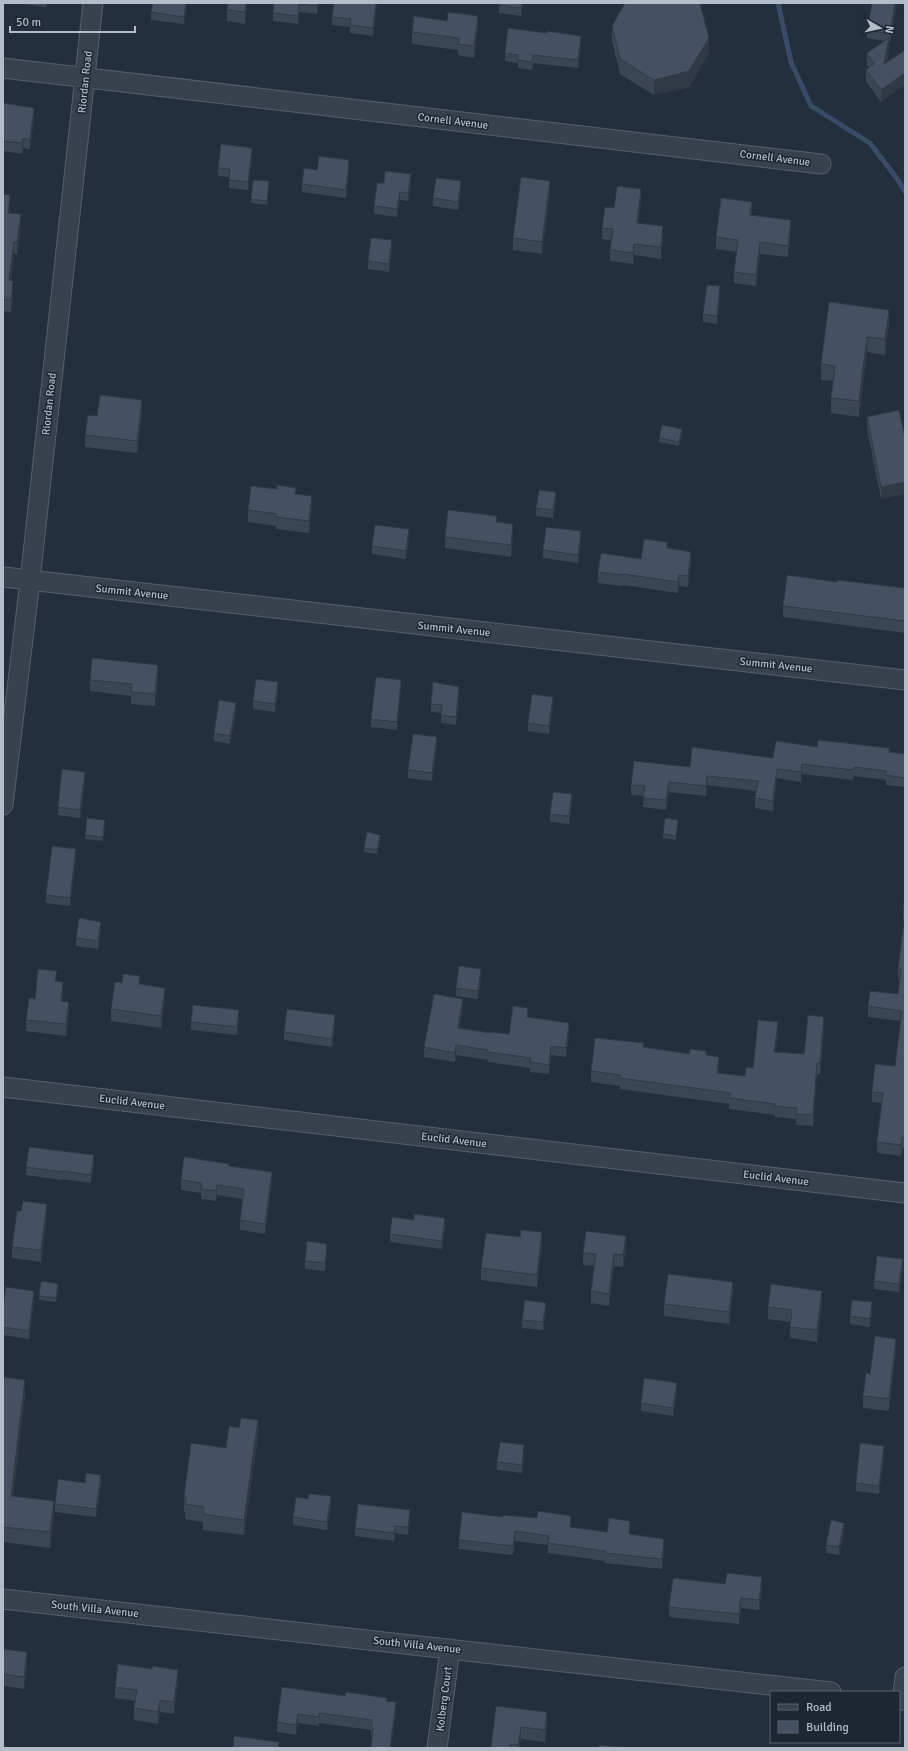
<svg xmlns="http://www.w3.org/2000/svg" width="908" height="1751" font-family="Signika,sans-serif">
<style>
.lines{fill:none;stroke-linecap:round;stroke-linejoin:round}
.stream{stroke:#394c67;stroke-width:5}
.minor-casing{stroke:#565f6c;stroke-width:21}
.minor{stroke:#38414e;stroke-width:19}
.wall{fill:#3b4654}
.shaded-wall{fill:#303945}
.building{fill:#455162;stroke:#303945}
.labels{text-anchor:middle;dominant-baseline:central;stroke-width:3;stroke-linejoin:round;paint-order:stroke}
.street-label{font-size:11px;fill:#b4bcc9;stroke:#1d2633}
</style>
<rect width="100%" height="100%" fill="#242f3e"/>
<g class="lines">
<path class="stream" d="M778,3L791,62L811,106L870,143L898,180L905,192"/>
<g class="minor-casing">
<path id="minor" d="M3,68L821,164
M3,577L905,680
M3,805L30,581L93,3
M3,1087L905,1193
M3,1599L831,1692
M902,1700L905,1677
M437,1748L450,1649"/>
</g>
<use href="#minor" class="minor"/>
</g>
<path class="wall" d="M13,3H47L46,7Z
M187,3L184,24L151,20V12Z
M224,3H247L245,24L227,21V10L228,4Z
M274,3H319L317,14L299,12L298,24L273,21V13Z
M334,3H377L373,36L350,33V27L332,25V17Z
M523,3L521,16L499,13V5Z
M897,3L890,42H889V49L881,102L866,81V70L869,68L867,65V53L884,41L867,38V30Z
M612,26L709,53L689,87L654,95L620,74L612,41Z
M478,27L474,58L458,55V50L412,44V32Z
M581,44L578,68L533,63L532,70L518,68V63L505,61V53Z
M3,103L34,119L30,149L23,148L22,154L3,151Z
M252,156L248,190L229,188V177L218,176V168Z
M349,168L346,198L302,192V184L317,170Z
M411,182L408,201L400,200L397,217L374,214V206L384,183Z
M269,185L267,205L251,203V199Z
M461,189L458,210L433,206V198Z
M550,192L542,254L513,250V238Z
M3,194L10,207V213L21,226L17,254H14L11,281L13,293L11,312L3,311Z
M641,200L638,223L663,238L661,259L634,255L633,264L610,261V250L611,240L602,239V228L614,208Z
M752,215L791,232L788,257L760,254L756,286L734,283V272L737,252L716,249V237Z
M392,248L389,272L368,269V261Z
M720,294L717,324L703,322V314Z
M829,302L889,325L885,355L867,352L859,417L831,413V398L833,381L821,380V364Z
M899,410L881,499L867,429V417Z
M142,412L137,453L85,447V435Z
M682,433L679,446L659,442V438Z
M296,494L312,507L309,533L276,529V526L248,522V510Z
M556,500L553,518L536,516V508Z
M513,536L511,557L445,548V537Z
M409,537L406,559L372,554V546Z
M581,539L578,563L543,558V550Z
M667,548L691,563L688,587L679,586L678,593L623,585L622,586L598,583V572L641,559Z
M905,588V633L783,617V606Z
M158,677L155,706L131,704V696L90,691V680Z
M401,688L397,730L371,727V719Z
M278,690L275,712L253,709V701Z
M459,695L456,725L441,723V713L431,712V704Z
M553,705L549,734L528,731V723Z
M236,711L230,744L214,741V733Z
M437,745L432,781L408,778V770Z
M817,747L889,752L905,754V787L886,785V780L854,776L853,780L802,774L801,782L777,778L773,811L755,808V798L756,791L707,785L706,796L669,792L666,810L643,807L644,796L631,795V785L690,767L773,758Z
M85,780L80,818L58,815V807Z
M572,802L569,824L550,822V814Z
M105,824L103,841L85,839V835Z
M678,824L676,840L663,838V834Z
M380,839L377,854L364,852V848Z
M76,857L70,906L46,903V895Z
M905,893V1148H902L901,1156L877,1153V1142L882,1103L872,1102V1092L895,1066L901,1021L868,1017V1006L898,994L900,979H898V969L904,920H903V910Z
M101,930L98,949L76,946V938Z
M481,977L478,999L456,996V988Z
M57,981L63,994L62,1001L69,1014L66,1036L26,1031V1020L35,999Z
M122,983L140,984L165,1000L161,1028L111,1021V1009Z
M463,1009L460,1028L490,1033L509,1034L528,1017L569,1032L566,1057L551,1055L549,1074L530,1072V1068L488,1062V1060L456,1055L455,1062L424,1057V1047Z
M239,1018L237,1035L191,1030V1022Z
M335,1023L332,1047L284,1040V1032Z
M824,1028L820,1074H817L813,1126L796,1125V1119L775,1117V1115L729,1109V1104L620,1089V1086L591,1082V1071L644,1048L706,1055L719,1068V1073L745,1076L753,1068L778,1033L775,1052L804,1054Z
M94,1163L91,1183L62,1179V1180L26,1175V1167Z
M229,1166L272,1182L265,1234L240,1230V1220L243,1199L217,1195L216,1201L201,1199V1193L181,1190V1180Z
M47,1216L41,1262L12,1258V1247Z
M445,1226L442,1249L390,1242V1234Z
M542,1244L537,1287L481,1280V1268Z
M626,1248L623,1267L614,1266L609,1306L591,1303V1291L594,1266L583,1265V1253Z
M327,1252L325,1271L305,1269V1261Z
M903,1267L899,1292L874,1289V1281Z
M58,1288L56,1302L39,1300V1296Z
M733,1294L729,1324L664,1316V1304Z
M34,1299L29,1339L3,1335V1307Z
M822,1303L817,1342L790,1338V1322L768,1319V1307Z
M872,1310L870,1327L850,1324V1316Z
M546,1311L543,1330L522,1328V1320Z
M896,1351L889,1411L863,1408V1396L870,1374Z
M3,1377L25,1396L13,1496L54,1517L50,1548L3,1542Z
M677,1391L673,1416L641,1411V1403Z
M239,1428L258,1436L244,1535L203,1530V1522L185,1519V1512H184V1496L226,1448Z
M524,1453L522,1473L497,1470V1462Z
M884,1454L879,1494L856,1491V1483Z
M85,1483H101L96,1517L55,1512V1504Z
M308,1499L331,1504L327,1530L293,1525V1517Z
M462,1512L607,1532L630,1530V1534L664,1548L662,1569L605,1563V1561L548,1553V1545L515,1541L513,1555L459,1549V1540Z
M410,1518L408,1535L395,1533L394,1541L355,1536V1528Z
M844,1531L839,1555L826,1553V1545Z
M725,1584L762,1587L759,1610L741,1608L739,1624L669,1617V1607Z
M3,1649L27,1664L24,1689L3,1686Z
M178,1681L174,1714L160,1712L158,1724L134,1720V1708L135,1701L115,1698V1687Z
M282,1687L345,1696L387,1701L396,1712L372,1737H371V1730L319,1723V1726L298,1723L296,1735L277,1732V1722Z
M496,1706L547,1724L545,1742L521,1739L519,1748H491Z"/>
<path class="shaded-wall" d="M186,3H187L184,24V17Z
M246,3H247L245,24V12Z
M318,3H319L317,14V6Z
M376,3H377L373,36V28Z
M522,3H523L521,16V8Z
M895,3H897L890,42V34Z
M299,4V12L298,24V16Z
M478,16V27L474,58V46Z
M581,36V44L578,68V60Z
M709,38V53L689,87L654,95V80Z
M889,38V49L884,76V64Z
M905,73V85L881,102V90Z
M34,108V119L30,149V139Z
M23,138V148L22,154V143Z
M252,148V156L248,190V182Z
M349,160V168L346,198V190Z
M411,174V182L408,201V193Z
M461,181V189L458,210V202Z
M550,181V192L542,254V242Z
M641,189V200L637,234V223Z
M400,192V200L397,217V209Z
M10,195V207L8,225V213Z
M752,202V214L750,227V215Z
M21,214V226L17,254V242Z
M791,220V232L788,257V246Z
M663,226V238L661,259V247Z
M392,240V248L389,272V264Z
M14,242V254L9,292V280Z
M760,242V254L756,286V275Z
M634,244V255L633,264V253Z
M13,281V293L11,312V300Z
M720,286V294L717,324V316Z
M889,310V325L885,355V339Z
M867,337V352L859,417V401Z
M142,400V412L137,453V441Z
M682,429V433L679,446V442Z
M905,482V494L881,499V487Z
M556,492V500L553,518V510Z
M312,496V507L309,533V521Z
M513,524V536L511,557V545Z
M409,529V537L406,559V551Z
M581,531V539L578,563V555Z
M691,552V563L688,587V576Z
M679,575V586L678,593V582Z
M158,665V677L155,706V694Z
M401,680V688L397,730V722Z
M278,682V690L275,712V704Z
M459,687V695L456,725V717Z
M553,697V705L549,734V726Z
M236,703V711L230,744V736Z
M437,737V745L432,781V773Z
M802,764V774L801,782V772Z
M777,769V778L773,811V801Z
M85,772V780L80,818V810Z
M707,776V785L706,796V786Z
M669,782V792L666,810V800Z
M572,794V802L569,824V816Z
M380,835V839L377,854V850Z
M76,849V857L70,906V898Z
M101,922V930L98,949V941Z
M481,969V977L478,999V991Z
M63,982V994L61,1013V1001Z
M165,988V1000L161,1028V1016Z
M463,999V1009L458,1037V1028Z
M69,1002V1014L66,1036V1024Z
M239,1010V1018L237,1035V1027Z
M335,1015V1023L332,1047V1039Z
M824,1017V1028L820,1074V1063Z
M778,1022V1033L774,1063V1052Z
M569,1023V1032L566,1057V1048Z
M456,1045V1055L455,1062V1053Z
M551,1046V1055L549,1074V1065Z
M719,1057V1068L717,1084V1073Z
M817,1063V1074L813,1126V1115Z
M902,1137V1148L901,1156V1145Z
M94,1155V1163L91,1183V1175Z
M272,1172V1182L265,1234V1224Z
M217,1185V1195L216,1201V1191Z
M47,1204V1216L41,1262V1250Z
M445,1218V1226L442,1249V1241Z
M542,1232V1244L537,1287V1275Z
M626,1236V1248L623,1267V1255Z
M327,1244V1252L325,1271V1263Z
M614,1254V1266L609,1306V1294Z
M903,1259V1267L899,1292V1284Z
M733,1282V1294L729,1324V1312Z
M34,1291V1299L29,1339V1331Z
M822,1291V1303L817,1342V1330Z
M872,1302V1310L870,1327V1319Z
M546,1303V1311L543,1330V1322Z
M896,1339V1351L889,1411V1399Z
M25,1380V1396L11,1512V1496Z
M677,1383V1391L673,1416V1408Z
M258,1420V1436L244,1535V1520Z
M524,1445V1453L522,1473V1465Z
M884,1446V1454L879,1494V1486Z
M101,1475V1483L96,1517V1509Z
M331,1496V1504L327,1530V1522Z
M54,1501V1517L50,1548V1532Z
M410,1510V1518L408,1535V1527Z
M630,1521V1530L629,1544V1534Z
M844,1523V1531L839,1555V1547Z
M395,1526V1533L394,1541V1533Z
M515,1531V1541L513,1555V1546Z
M664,1539V1548L662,1569V1559Z
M762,1577V1587L759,1610V1600Z
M741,1598V1608L739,1624V1614Z
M27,1652V1664L24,1689V1677Z
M178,1670V1681L174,1714V1702Z
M160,1700V1712L158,1724V1712Z
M396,1702V1712L391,1748H390Z
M547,1712V1724L545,1742V1730Z
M298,1714V1723L296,1735V1725Z
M521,1727V1739L519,1748H518Z"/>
<path class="building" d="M153,3H186L184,17L151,12Z
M228,3H246L245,12L227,10Z
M274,3H318L317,6L299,4L298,16L273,13Z
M334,3H376L373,28L350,25L351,19L332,17Z
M499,3H522L521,8L499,5Z
M625,3H700L709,38L689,71L654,80L620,59L612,26Z
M872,3H895L890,34L867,30Z
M448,12L478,16L474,46L458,44L459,38L412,32L414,16L447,21Z
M508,28L547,33V31L581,36L578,60L533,55L532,62L518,60V55L505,53Z
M889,38L884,64L905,50V73L881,90L866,70L874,64L867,53Z
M3,103L34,108L30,139L23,138L22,143L3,141Z
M221,144L252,148L248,182L229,180L230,169L218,168Z
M319,156L349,160L346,190L302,184L304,168L317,170Z
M385,171L411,174L408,193L400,192L397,209L374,206L377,183H384Z
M521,177L550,181L542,242L513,238Z
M436,178L461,181L458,202L433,198Z
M253,180L269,181L267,201L251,199Z
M617,186L641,189L637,223L663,226L661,247L634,244L633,253L610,250L613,229L602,228L605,207L614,208Z
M3,194L10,195L8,213L21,214L17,242H14L9,280L13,281L11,300L3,299Z
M721,198L752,202L750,215L791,220L788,246L760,242L756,275L734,272L738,240L716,237Z
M371,238L392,240L389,264L368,261Z
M707,285L720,286L717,316L703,314Z
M829,302L889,310L885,339L867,337L859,401L831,398L835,366L821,364Z
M100,395L142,400L137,441L85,435L88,415L97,416Z
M899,410L905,438V482L881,487L867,417Z
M662,425L682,429L679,442L659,438Z
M277,485L296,488L295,494L312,496L309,521L276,517L277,514L248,510L251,486L277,489Z
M539,490L556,492L553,510L536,508Z
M448,510L497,516L496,522L513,524L511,545L445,537Z
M375,525L409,529L406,551L372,546Z
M546,527L581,531L578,555L543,550Z
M644,539L667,542V548L691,552L688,576L679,575L678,582L623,574L622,575L598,572L601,553L641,559Z
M787,575L837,582V580L905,588V621L783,606Z
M92,658L158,665L155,694L131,692L132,684L90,680Z
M376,677L401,680L397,722L371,719Z
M256,679L278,682L275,704L253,701Z
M433,682L459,687L456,717L441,715L442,705L431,704Z
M532,694L553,697L549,726L528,723Z
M219,700L236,703L230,736L214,733Z
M413,734L437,737L432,773L408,770Z
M818,740L889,748V752L905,754V778L886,775V771L854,767L853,770L802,764L801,772L777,769L773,801L755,798L758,781L707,776L706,786L669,782L666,800L643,798L645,786L631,785L634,761L690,767L692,747L773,758L776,741L817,747Z
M62,769L85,772L80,810L58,807Z
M553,792L572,794L569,816L550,814Z
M87,818L105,820L103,837L85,835Z
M665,818L678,820L676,836L663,834Z
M367,832L380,835L377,850L364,848Z
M52,846L76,849L70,898L46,895Z
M905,893V910H903Z
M905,915V1138L902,1137L901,1145L877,1142L883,1093L872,1092L875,1064L895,1066L902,1011L868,1006L870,991L898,994L901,969H898Z
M79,918L101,922L98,941L76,938Z
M459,966L481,969L478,991L456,988Z
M38,969L57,971L55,981L63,982L61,1001L69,1002L66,1024L26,1020L29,998L35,999Z
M123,974L140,976L139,984L165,988L161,1016L111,1009L115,982L122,983Z
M434,994L463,999L458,1028L490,1033V1032L509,1034L513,1006L528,1008L527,1017L569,1023L566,1048L551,1046L549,1065L530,1062L531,1058L488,1052V1050L456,1045L455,1053L424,1047Z
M193,1005L239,1010L237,1027L191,1022Z
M287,1009L335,1015L332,1039L284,1032Z
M808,1015L824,1017L820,1063H817L813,1115L796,1114L797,1108L775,1106V1104L729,1098L730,1093L620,1078V1075L591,1071L595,1038L644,1043L643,1047L689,1054L690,1049L706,1051V1055L719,1057L717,1073L745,1076L746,1067L753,1068L758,1020L778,1022L774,1052L804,1054Z
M29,1147L94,1155L91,1175L62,1171V1172L26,1167Z
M184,1157L229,1164V1166L272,1172L265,1224L240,1220L244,1189L217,1185L216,1191L201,1189L202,1183L181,1180Z
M23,1201L47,1204L41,1250L12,1247L17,1211H21Z
M414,1214L445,1218L442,1241L390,1234L392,1217L414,1220Z
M521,1230L542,1232L537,1275L481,1268L486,1233L520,1237Z
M586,1231L626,1236L623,1255L614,1254L609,1294L591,1291L596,1254L583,1253Z
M307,1241L327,1244L325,1263L305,1261Z
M877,1256L903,1259L899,1284L874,1281Z
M668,1274L733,1282L729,1312L664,1304Z
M41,1281L58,1284L56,1298L39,1296Z
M771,1284L822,1291L817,1330L790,1327L792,1310L768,1307Z
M6,1287L34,1291L29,1331L3,1327V1307Z
M525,1300L546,1303L543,1322L522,1320Z
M852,1300L872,1302L870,1319L850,1316Z
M875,1336L896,1339L889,1399L863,1396L866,1373L870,1374Z
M3,1377L25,1380L11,1496L54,1501L50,1532L3,1527Z
M644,1378L677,1383L673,1408L641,1403Z
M241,1418L258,1420L244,1520L203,1514L204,1507L185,1504L186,1497L184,1496L191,1443L226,1448L229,1426L239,1428Z
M500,1442L524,1445L522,1465L497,1462Z
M860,1443L884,1446L879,1486L856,1483Z
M86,1473L101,1475L96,1509L55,1504L58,1479L85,1483Z
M309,1494L331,1496L327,1522L293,1517L296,1497L308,1499Z
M358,1504L410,1510L408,1527L395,1526L394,1533L355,1528Z
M538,1511L571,1516L570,1527L607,1532L609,1518L630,1521L629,1534L664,1539L662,1559L605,1553V1551L548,1543L549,1536L515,1531L513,1546L459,1540L462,1512L503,1517V1515L537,1518Z
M831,1520L844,1523L839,1547L826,1545Z
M727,1573L762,1577L759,1600L741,1598L739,1614L669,1607L673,1578L725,1584Z
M3,1649L27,1652L24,1677L3,1674Z
M118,1664L152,1669V1666L178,1670L174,1702L160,1700L158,1712L134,1708L137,1690L115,1687Z
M282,1687L345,1696L346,1692L387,1698L386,1701L396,1702L390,1748H371L373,1728L371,1727L372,1720L319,1713V1717L298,1714L296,1725L277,1722Z
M496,1706L547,1712L545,1730L521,1727L518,1745L510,1744V1748H491Z
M234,1736L279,1742L278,1748H233Z
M599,1745L628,1748H599Z"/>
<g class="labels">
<g class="street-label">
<text transform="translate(85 82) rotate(-84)">Riordan Road</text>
<text transform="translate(453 121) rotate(7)">Cornell Avenue</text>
<text transform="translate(775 158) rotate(7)">Cornell Avenue</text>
<text transform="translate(49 404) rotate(-84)">Riordan Road</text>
<text transform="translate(132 592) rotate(6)">Summit Avenue</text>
<text transform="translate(454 629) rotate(6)">Summit Avenue</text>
<text transform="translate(776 665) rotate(6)">Summit Avenue</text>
<text transform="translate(132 1102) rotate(7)">Euclid Avenue</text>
<text transform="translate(454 1140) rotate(7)">Euclid Avenue</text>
<text transform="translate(776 1178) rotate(7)">Euclid Avenue</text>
<text transform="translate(95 1609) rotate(6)">South Villa Avenue</text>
<text transform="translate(417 1645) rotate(6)">South Villa Avenue</text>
<text transform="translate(444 1699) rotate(-83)">Kolberg Court</text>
</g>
</g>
<rect width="908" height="1751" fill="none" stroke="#b4bcc9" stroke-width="8"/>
<rect x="770" y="1691" width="130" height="52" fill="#1d2633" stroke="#59626f"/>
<rect x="778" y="1704" width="20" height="6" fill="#38414e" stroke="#59626f"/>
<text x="806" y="1711" font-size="12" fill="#b4bcc9">Road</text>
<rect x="778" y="1721" width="20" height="12" fill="#455162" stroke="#59626f"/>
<text x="806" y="1731" font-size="12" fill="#b4bcc9">Building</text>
<g transform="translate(880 28) rotate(99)" stroke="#1d2633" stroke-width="3" paint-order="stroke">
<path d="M0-3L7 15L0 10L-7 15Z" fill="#b4bcc9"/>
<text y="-6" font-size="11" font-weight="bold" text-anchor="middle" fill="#b4bcc9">N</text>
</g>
<path d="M10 26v6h125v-6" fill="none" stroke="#b4bcc9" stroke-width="2"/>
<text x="16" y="26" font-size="12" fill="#b4bcc9" stroke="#1d2633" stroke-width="3" paint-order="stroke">50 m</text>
</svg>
